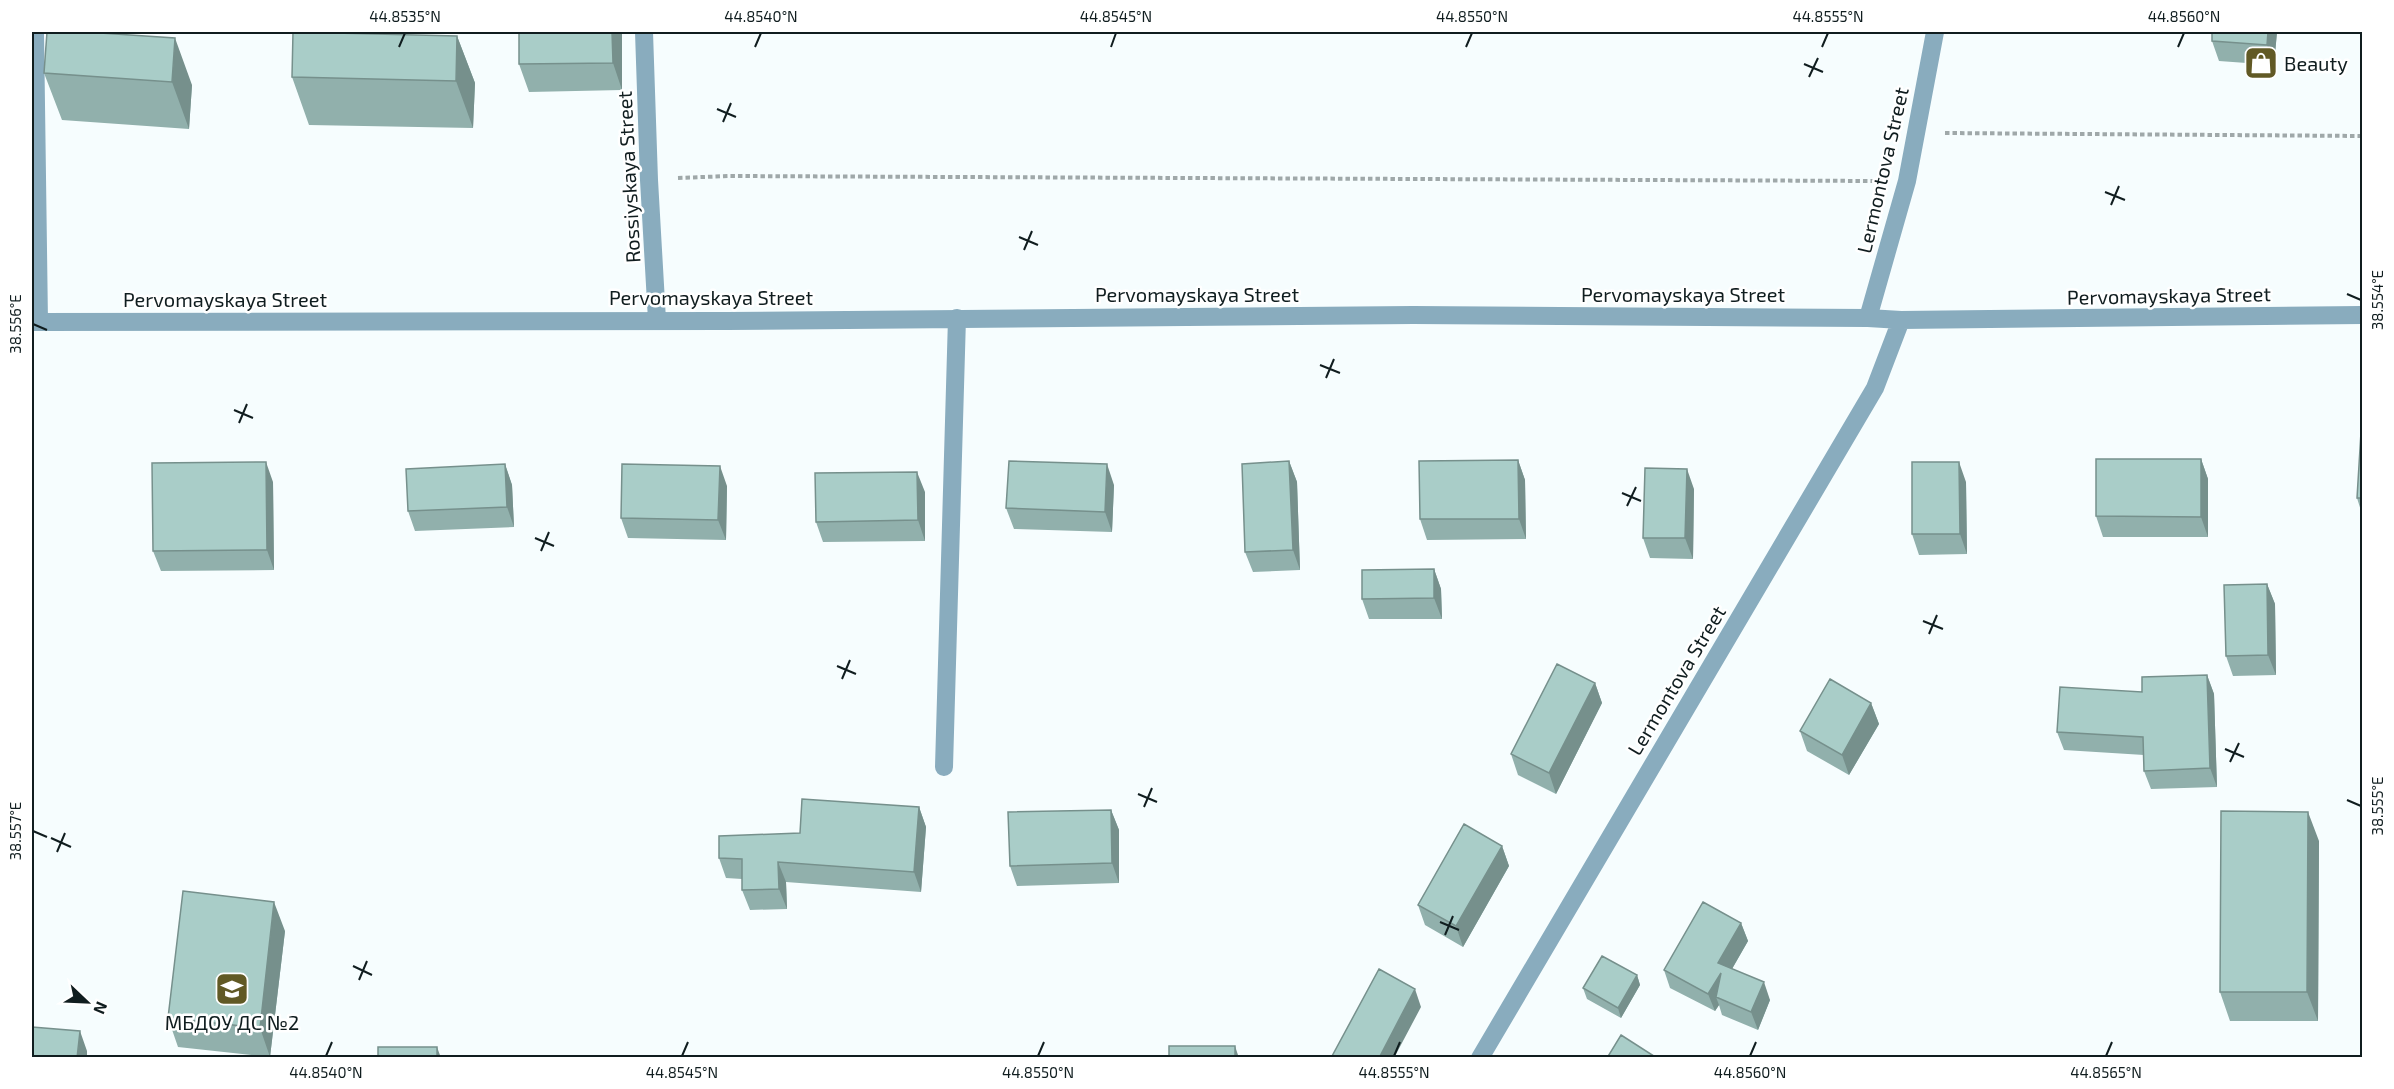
<svg xmlns="http://www.w3.org/2000/svg" width="2394" height="1089" font-family="'Exo 2',sans-serif">
<style>
.lines{fill:none;stroke-linecap:round;stroke-linejoin:round}
.path{stroke:#9fa8a9;stroke-width:4;stroke-dasharray:4.5 3;stroke-linecap:butt}
.minor{stroke:#89acbe;stroke-width:18}
.wall{fill:#91b0ac}
.shaded-wall{fill:#76908c}
.building{fill:#a9cdc8;stroke:#76908c;stroke-width:1.5}
.ticks{fill:none;stroke:#101d1f;stroke-width:2}
.labels{text-anchor:middle;dominant-baseline:central;stroke-width:5;stroke-linejoin:round;paint-order:stroke}
.poi-label{font-size:20px;fill:#101d1f;stroke:#fff;text-anchor:start}
.street-label{font-size:20px;fill:#101d1f;stroke:#fff}
.neatline{fill:none;stroke:#101d1f;stroke-width:2}
.ticks-label{font-size:15px;text-anchor:middle;fill:#101d1f}
</style>
<rect width="100%" height="100%" fill="#f6fdfe"/>
<g class="lines">
<path class="path" d="M1945,133L2362,136
M678,178L729,176L1876,181"/>
<path class="minor" d="M35,32L39,322
M644,32L649,180L657,320
M1868,318L1907,181L1935,32
M32,322L727,321L1413,315L1868,318L1901,320L2362,315
M944,767L957,318
M1480,1058L1875,388L1901,320"/>
</g>
<path class="wall" d="M47,32L192,85L189,129L62,120L44,73Z
M519,32H622V90L529,92L519,64Z
M2212,32H2277L2274,65L2219,61L2212,41Z
M457,36L475,83L473,128L309,125L292,77Z
M2362,432V514L2357,498Z
M2201,459L2208,479V537H2103L2096,516Z
M1518,460L1525,480L1526,539L1427,540L1420,519Z
M1289,461L1297,482L1300,570L1253,572L1245,552Z
M505,464L512,485L514,527L415,531L408,511Z
M273,482L274,570L161,571L153,551Z
M1966,482L1967,554L1919,555L1912,534Z
M1114,485L1112,532L1014,529L1006,508Z
M727,486L726,540L628,538L621,518Z
M1694,489L1693,559L1650,558L1643,538Z
M925,492V541L823,542L816,522Z
M1434,569L1441,589L1442,619H1369L1362,599Z
M2267,584L2275,604L2276,675L2233,676L2226,656Z
M2207,675L2214,694L2217,787L2151,789L2144,771V755L2064,750L2057,732L2142,692Z
M1595,683L1602,703L1556,794L1518,775L1511,754Z
M1871,703L1879,724L1849,775L1807,751L1800,731Z
M919,807L926,827L921,892L786,882L787,909L750,910L742,890V879L726,878L719,858L800,833Z
M1111,810L1119,830V883L1017,886L1010,866Z
M2319,841L2318,1021H2230L2220,992Z
M1502,846L1509,866L1463,947L1425,925L1418,905Z
M1741,923L1748,941L1732,969L1770,1000L1758,1030L1722,1015L1719,1005L1715,1011L1670,988L1664,970Z
M285,931L270,1057L178,1047L168,1018Z
M1637,975L1640,985L1621,1018L1587,999L1583,988Z"/>
<path class="shaded-wall" d="M612,32H622V90L613,63Z
M2268,32H2277L2274,65L2267,45Z
M457,36L475,83L473,128L456,81Z
M175,38L192,85L189,129L172,82Z
M2201,459L2208,479V537L2201,517Z
M1518,460L1525,480L1526,539L1519,519Z
M1289,461L1297,482L1300,570L1293,550Z
M266,462L273,482L274,570L267,550Z
M1959,462L1966,482L1967,554L1960,534Z
M505,464L512,485L514,527L507,507Z
M1107,464L1114,485L1112,532L1105,512Z
M720,466L727,486L726,540L718,520Z
M1687,469L1694,489L1693,559L1685,538Z
M917,472L925,492V541L918,520Z
M1434,569L1441,589L1442,619L1434,598Z
M2267,584L2275,604L2276,675L2268,655Z
M2207,675L2214,694L2217,787L2210,768Z
M1595,683L1602,703L1556,794L1549,773Z
M1871,703L1879,724L1849,775L1842,755Z
M919,807L926,827L921,892L914,872Z
M1111,810L1119,830V883L1112,863Z
M2308,812L2319,841L2318,1021L2307,992Z
M1502,846L1509,866L1463,947L1456,926Z
M778,862L786,882L787,909L779,889Z
M274,902L285,931L270,1057L260,1028Z
M1741,923L1748,941L1725,981L1718,963Z
M1721,973L1716,997L1719,1005L1715,1011L1708,994Z
M1637,975L1640,985L1621,1018L1618,1008Z
M1764,982L1770,1000L1758,1030L1751,1012Z
M1415,989L1421,1007L1394,1058H1379Z
M80,1031L87,1051V1058H77Z
M1235,1046L1239,1058H1235Z
M437,1047L441,1058H437Z"/>
<path class="building" d="M47,32H85L175,38L172,82L44,73Z
M293,32L457,36L456,81L292,77Z
M519,32H612L613,63L519,64Z
M2212,32H2268L2267,45L2212,41Z
M2361,432H2362V498H2357Z
M2096,459H2201V517L2096,516Z
M1518,460L1519,519H1420L1419,461Z
M1009,461L1107,464L1105,512L1006,508Z
M1289,461L1293,550L1245,552L1242,464Z
M266,462L267,550L153,551L152,463Z
M1912,462H1959L1960,534H1912Z
M505,464L507,507L408,511L406,469Z
M622,464L720,466L718,520L621,518Z
M1645,468L1687,469L1685,538H1643Z
M917,472L918,520L816,522L815,473Z
M1434,569V598L1362,599V570Z
M2267,584L2268,655L2226,656L2224,585Z
M1557,664L1595,683L1549,773L1511,754Z
M2207,675L2210,768L2144,771L2143,737L2057,732L2060,687L2142,692V677Z
M1830,679L1871,703L1842,755L1800,731Z
M802,799L919,807L914,872L778,862L779,889L742,890V859L719,858V836L800,833Z
M1111,810L1112,863L1010,866L1008,812Z
M2221,811L2308,812L2307,992H2220Z
M1464,824L1502,846L1456,926L1418,905Z
M183,891L274,902L260,1028L168,1018Z
M1703,902L1741,923L1718,963L1764,982L1751,1012L1716,997L1721,973L1708,994L1664,970Z
M1602,956L1637,975L1618,1008L1583,988Z
M1379,969L1415,989L1379,1058H1331Z
M32,1027L80,1031L77,1058H32Z
M1621,1035L1657,1058H1607Z
M1169,1046H1235V1058H1169Z
M378,1047H437V1058H378Z"/>
<path class="ticks" d="M399,47L405,33M755,47L761,33M1111,47L1116,33M1466,47L1472,33M1822,47L1828,33M2178,47L2184,33M1804,64L1823,72M1809,77L1818,58M717,109L736,117M723,122L731,103M2105,192L2125,200M2111,205L2119,186M1019,237L1038,245M1024,250L1032,231M2347,294L2361,300M33,324L47,330M1320,365L1340,373M1326,378L1334,359M234,410L253,418M239,423L247,404M1622,493L1641,501M1627,506L1636,487M535,538L554,546M541,551L549,532M1923,621L1943,629M1929,634L1937,615M837,666L856,674M842,679L850,660M2225,749L2244,757M2230,762L2239,743M1138,794L1157,802M2347,800L2361,806M1144,807L1152,788M33,831L47,837M51,838L71,847M57,852L65,833M1440,922L1459,930M1445,935L1453,916M353,966L372,975M359,980L367,961M326,1056L332,1042M682,1056L688,1042M1038,1056L1044,1042M1394,1056L1400,1042M1750,1056L1756,1042M2106,1056L2112,1042"/>
<defs>
<g id="shop-square" transform="scale(1.725)"><rect x="-9" y="-9" width="18" height="18" rx="4" fill="#615925" stroke="#fff"/><path d="M-5-2.5h2.3a2.7 3.5 0 0 1 5.4 0H5L5.5 6h-11ZM-1.5-2.5h3a1.5 2.3 0 0 0-3 0Z" fill="#fff"/></g>
<g id="school-square" transform="scale(1.725)"><rect x="-9" y="-9" width="18" height="18" rx="4" fill="#615925" stroke="#fff"/><path d="M0-5L7-2L0 1L-7-2ZM-4 1L0 2.5L4 1V4Q0 6-4 4Z" fill="#fff"/></g>
</defs>
<g fill-rule="evenodd">
<use href="#shop-square" x="2261" y="63"/>
<use href="#school-square" x="232" y="989"/>
</g>
<g class="labels">
<g class="poi-label">
<text x="2284" y="63">Beauty</text>
<text x="232" y="1022" text-anchor="middle">МБДОУ ДС №2</text>
</g>
<g class="street-label">
<text transform="translate(1882 170) rotate(-77)">Lermontova Street</text>
<text transform="translate(628 177) rotate(-93)">Rossiyskaya Street</text>
<text x="1197" y="294">Pervomayskaya Street</text>
<text x="1683" y="294">Pervomayskaya Street</text>
<text transform="translate(2169 295) rotate(-1)">Pervomayskaya Street</text>
<text x="711" y="297">Pervomayskaya Street</text>
<text x="225" y="299">Pervomayskaya Street</text>
<text transform="translate(1676 680) rotate(-59)">Lermontova Street</text>
</g>
</g>
<rect width="2394" height="1089" fill="none" stroke="#ffffff" stroke-width="66"/>
<g transform="translate(87 1002) rotate(113)" stroke="#ffffff" stroke-width="4.5" paint-order="stroke">
<path d="M0-4.5L10 22L0 15L-10 22Z" fill="#101d1f"/>
<text y="-9" font-size="16" font-weight="bold" text-anchor="middle" fill="#101d1f">N</text>
</g>
<rect x="33" y="33" width="2328" height="1023" class="neatline"/>
<g class="ticks-label">
<text x="405" y="22">44.8535°N</text>
<text x="761" y="22">44.8540°N</text>
<text x="1116" y="22">44.8545°N</text>
<text x="1472" y="22">44.8550°N</text>
<text x="1828" y="22">44.8555°N</text>
<text x="2184" y="22">44.8560°N</text>
<text transform="translate(2378 300) rotate(-90)" y="5">38.554°E</text>
<text transform="translate(16 324) rotate(-90)" y="5">38.556°E</text>
<text transform="translate(2378 806) rotate(-90)" y="5">38.555°E</text>
<text transform="translate(16 831) rotate(-90)" y="5">38.557°E</text>
<text x="326" y="1078">44.8540°N</text>
<text x="682" y="1078">44.8545°N</text>
<text x="1038" y="1078">44.8550°N</text>
<text x="1394" y="1078">44.8555°N</text>
<text x="1750" y="1078">44.8560°N</text>
<text x="2106" y="1078">44.8565°N</text>
</g>
</svg>
